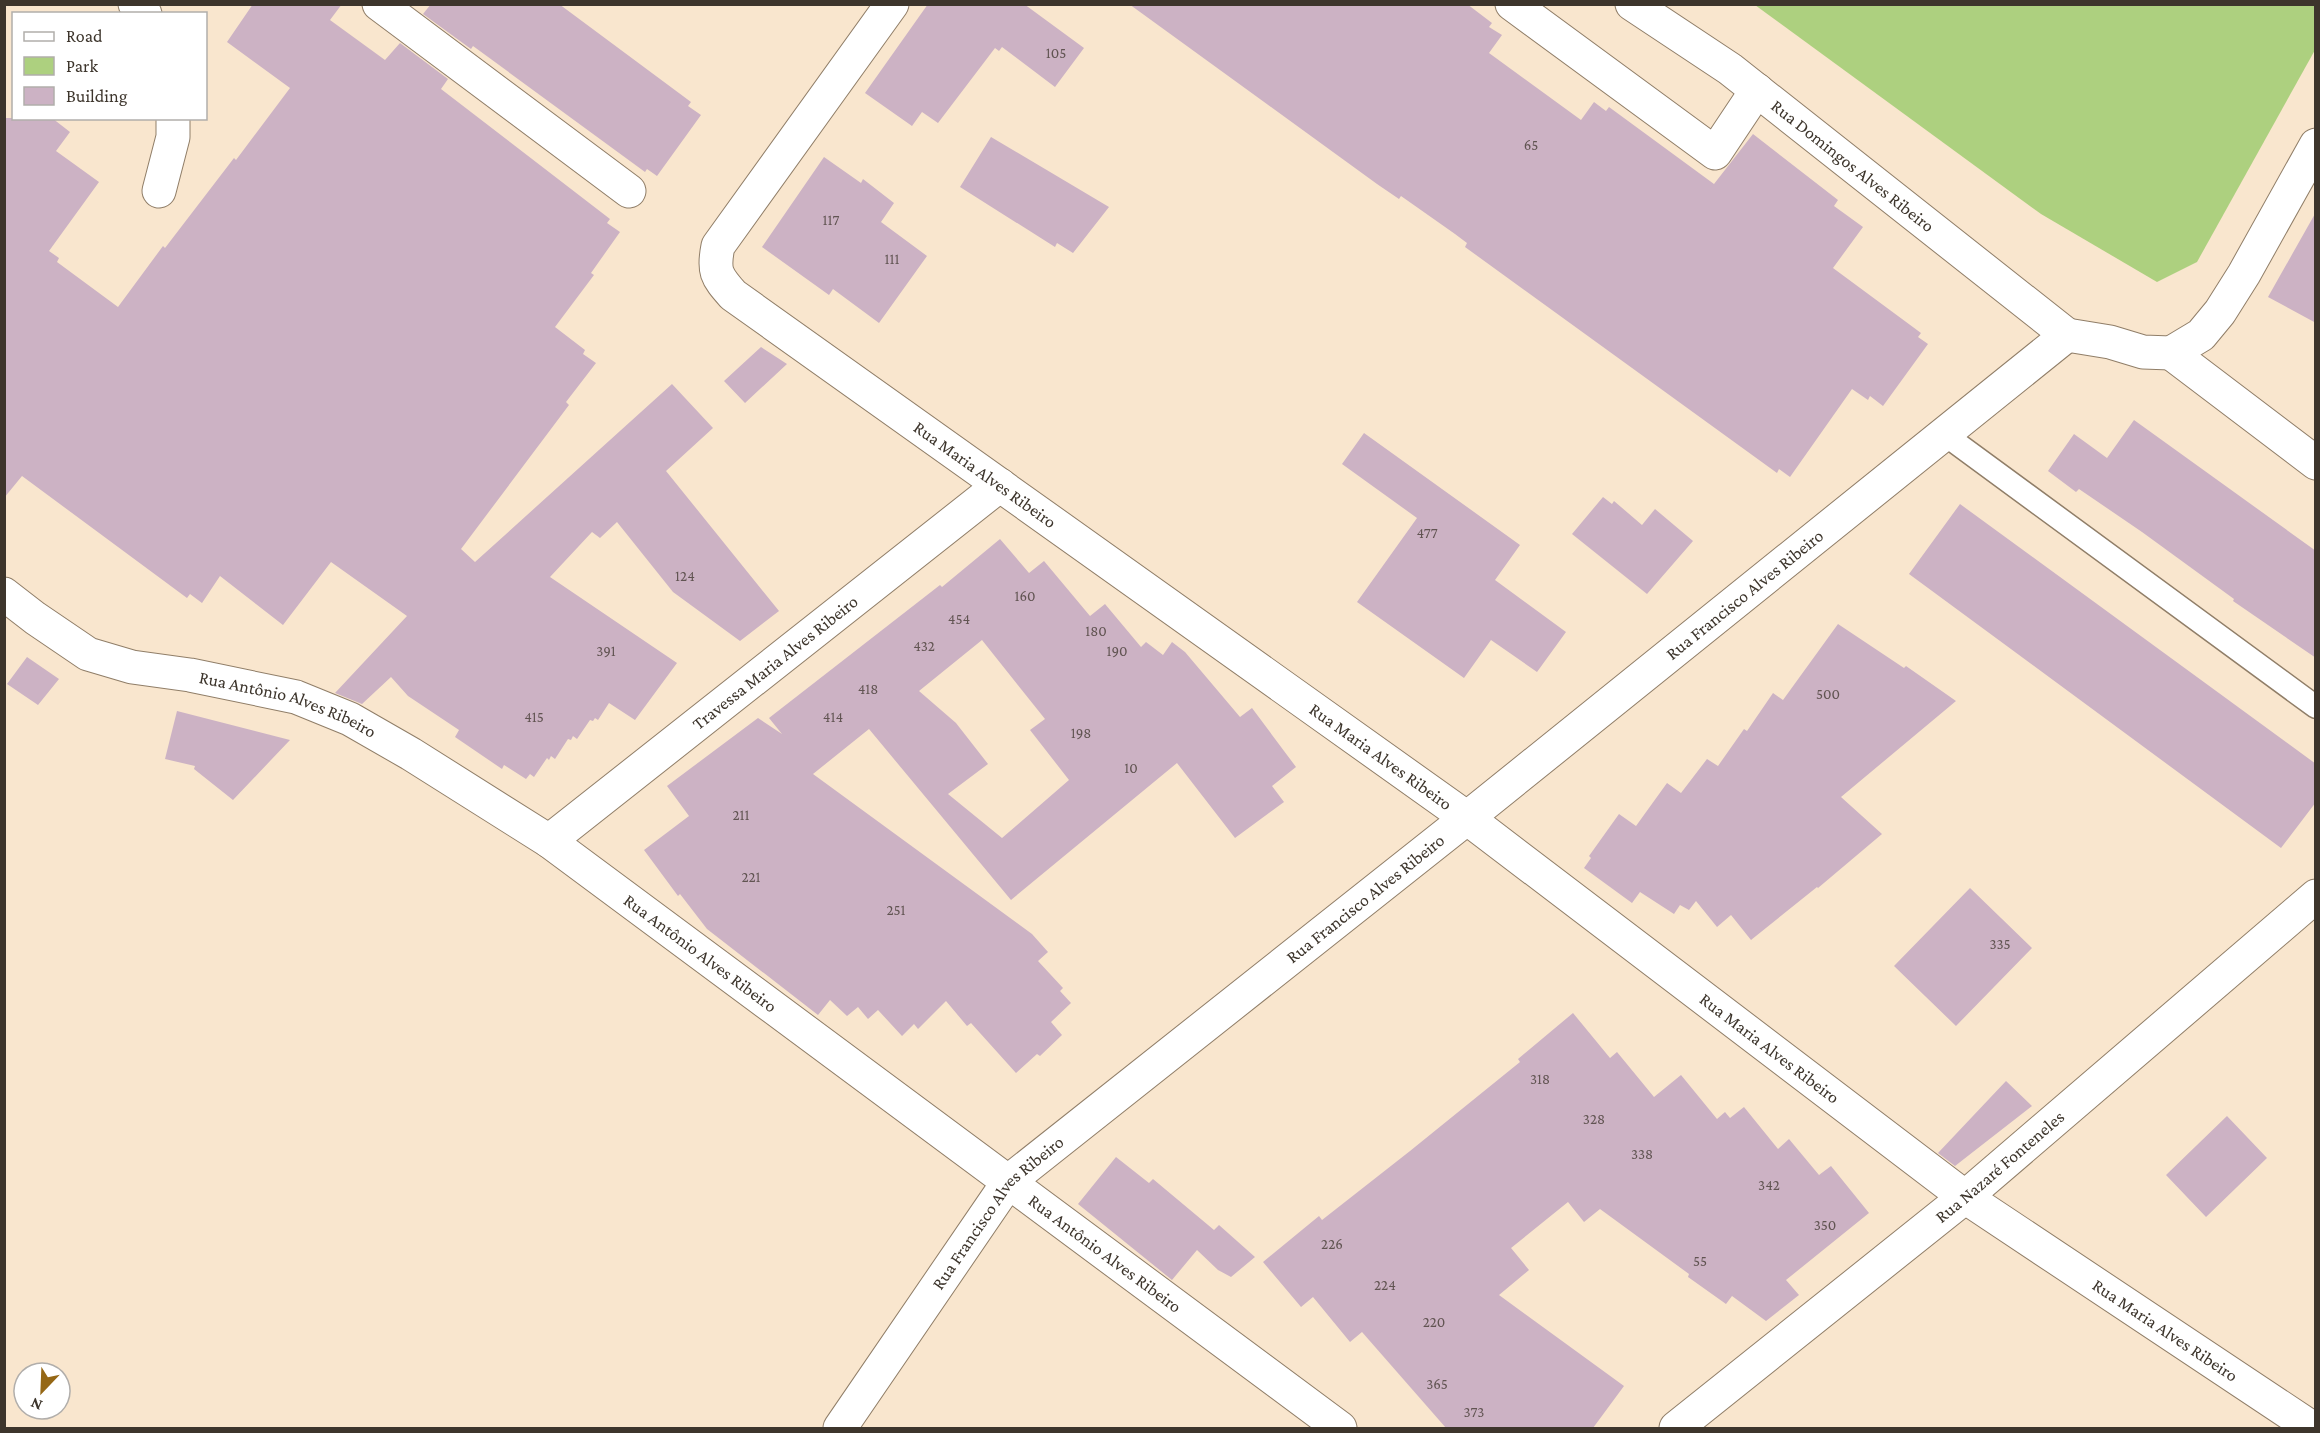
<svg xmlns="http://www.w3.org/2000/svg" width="2320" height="1433" font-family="'Crimson Pro',serif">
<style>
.green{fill:#add07f}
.building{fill:#ccb2c4;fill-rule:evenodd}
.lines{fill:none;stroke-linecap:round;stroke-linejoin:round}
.service-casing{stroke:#907e68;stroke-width:25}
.minor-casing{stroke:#907e68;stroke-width:35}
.service{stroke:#fff;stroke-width:22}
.minor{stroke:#fff;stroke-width:33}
.labels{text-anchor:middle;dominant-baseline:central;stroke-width:4.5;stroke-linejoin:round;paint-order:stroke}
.number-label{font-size:15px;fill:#615452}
.street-label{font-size:18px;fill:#3d352c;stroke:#fff}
</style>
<rect width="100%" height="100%" fill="#f9e6ce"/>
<path class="green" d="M1755,5H2315V50L2197,262L2157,282L2041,214Z"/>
<path class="building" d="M253,4H342L330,20L385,60L400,43L448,79L441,89L610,219L607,223L620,232L591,273L594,275L555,327L585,350L583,354L596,363L566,402L569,405L461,549L475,562L672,384L713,428L666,471L779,611L740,641L673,592L617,522L600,538L592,532L550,577L677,663L635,720L609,703L598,720L595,718L593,721L590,720L577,739L573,736L571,740L568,739L555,759L551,756L549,760L547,758L534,777L530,774L526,779L504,765L502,769L455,737L459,730L408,696L391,677L362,704L335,693L407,616L331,562L283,625L220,576L202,603L190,594L187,598L22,476L4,498V118H52L70,132L56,151L99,182L49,251L59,258L57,262L118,307L163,246L165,248L234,158L236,160L290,88L227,42Z
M431,4H559L691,102L688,106L701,115L657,176L647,169L645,172L473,46L471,49L423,14Z
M928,4H1024L1084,48L1055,87L1002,47L999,51L995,48L938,123L922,112L912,126L865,93Z
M1129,4H1467L1492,23L1489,27L1502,35L1489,53L1581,120L1594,102L1606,111L1609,107L1714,184L1753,134L1838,200L1834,206L1863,227L1833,268L1921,333L1918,337L1928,344L1883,406L1870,396L1868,400L1852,389L1790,477L1779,469L1777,473L1465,247L1467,243L1455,234L1401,196L1399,199L1377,184Z
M991,137L1109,207L1073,253L1057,243L1055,247L960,187Z
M824,157L861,183L863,179L894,203L881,222L927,256L879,323L833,289L829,295L762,247Z
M2316,212V323L2268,297Z
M761,347L787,364L745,403L724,381Z
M2134,420L2316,551V658L2233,601L2234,599L2142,532L2079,489L2076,492L2048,471L2074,434L2107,458Z
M1364,433L1520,545L1495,580L1566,632L1537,672L1491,640L1464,678L1357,602L1417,518L1342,464Z
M1603,497L1612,504L1614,501L1642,525L1655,509L1693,541L1647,594L1572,534Z
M1960,504L2316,764V802L2281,848L1909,574Z
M1000,539L1029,573L1044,561L1090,616L1105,604L1141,647L1146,642L1163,655L1172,642L1185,652L1240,717L1252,708L1296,767L1272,786L1284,802L1235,838L1177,763L1011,900L869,729L813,774L1032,934L1048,952L1038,961L1063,988L1060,991L1071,1003L1051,1022L1062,1035L1040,1056L1037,1054L1016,1073L971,1023L967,1026L946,1001L918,1029L914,1024L902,1036L878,1010L868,1019L858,1007L847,1016L830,1000L818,1015L707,929L680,894L678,896L644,850L689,816L667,786L758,718L782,734L769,718L940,585L942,587ZM982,640L1045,719L1030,730L1069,780L1002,838L948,794L988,764L956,723L919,691Z
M1838,624L1904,668L1906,666L1956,701L1841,797L1882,834L1818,888L1817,887L1751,940L1731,915L1717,927L1696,901L1689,910L1680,905L1674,914L1640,892L1632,903L1584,868L1591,858L1589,856L1619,814L1636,826L1667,783L1681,793L1707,759L1718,766L1744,729L1747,731L1773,693L1783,700Z
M27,657L59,679L38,705L7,684Z
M177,711L290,740L233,800L194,769L195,766L165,759Z
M1970,888L2032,948L1956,1026L1894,966Z
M1573,1013L1610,1058L1617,1052L1654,1097L1681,1075L1717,1119L1725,1112L1730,1118L1744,1107L1778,1149L1789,1139L1819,1175L1831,1166L1869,1213L1786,1280L1799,1295L1766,1321L1732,1296L1726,1304L1688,1277L1689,1274L1600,1209L1584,1222L1568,1202L1511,1248L1529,1270L1499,1295L1624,1386L1593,1428H1446L1362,1332L1350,1342L1313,1297L1301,1307L1263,1262L1319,1216L1322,1220L1410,1151L1520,1062L1518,1059Z
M2006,1081L2032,1106L1955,1166L1938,1153Z
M2227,1116L2267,1158L2206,1217L2166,1175Z
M1116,1157L1149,1183L1153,1179L1214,1230L1219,1225L1255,1257L1231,1277L1218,1270L1197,1250L1172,1280L1078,1204Z"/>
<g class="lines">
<g class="service-casing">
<path id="service" d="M1944,434L2316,707"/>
</g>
<g class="minor-casing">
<g id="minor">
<path d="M135,4L145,14"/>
<path d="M379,4L629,191"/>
<path id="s1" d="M892,4L718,246C713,271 716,276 733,295L1467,818L1965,1197L2312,1428"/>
<path d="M1512,4L1715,153L1757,90"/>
<path id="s2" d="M1632,4L1730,69L2067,335"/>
<path d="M159,191L173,137V118"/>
<path d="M2067,335L2110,342L2143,352L2171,353L2201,335L2220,312L2244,274L2316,145"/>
<path d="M2171,353L2316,463"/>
<path id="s3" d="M4,594L35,618L88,654L132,667L190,675L296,697L350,719L411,754L549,841L1340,1428"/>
<path id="s4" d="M549,841L1000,485"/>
<path id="s5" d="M840,1428L1009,1181L1467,818L2067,335"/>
<path id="s6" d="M1676,1428L1965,1197L2316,896"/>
</g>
</g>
<use href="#service" class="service"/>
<use href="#minor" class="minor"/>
</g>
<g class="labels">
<g class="number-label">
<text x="1056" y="53">105</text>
<text x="1531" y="145">65</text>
<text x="831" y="220">117</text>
<text x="892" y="259">111</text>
<text x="1427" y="533">477</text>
<text x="685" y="576">124</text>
<text x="1025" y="596">160</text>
<text x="959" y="619">454</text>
<text x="1096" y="631">180</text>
<text x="924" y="646">432</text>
<text x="606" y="651">391</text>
<text x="1117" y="651">190</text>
<text x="868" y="689">418</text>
<text x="1828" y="694">500</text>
<text x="534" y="717">415</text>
<text x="833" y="717">414</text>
<text x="1081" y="733">198</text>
<text x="1131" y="768">10</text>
<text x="741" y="815">211</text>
<text x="751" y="877">221</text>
<text x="896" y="910">251</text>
<text x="2000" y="944">335</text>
<text x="1540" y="1079">318</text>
<text x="1594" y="1119">328</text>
<text x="1642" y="1154">338</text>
<text x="1769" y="1185">342</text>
<text x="1825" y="1225">350</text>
<text x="1332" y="1244">226</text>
<text x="1700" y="1261">55</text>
<text x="1385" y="1285">224</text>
<text x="1434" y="1322">220</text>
<text x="1437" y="1384">365</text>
<text x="1474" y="1412">373</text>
</g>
<g class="street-label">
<text stroke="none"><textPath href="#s2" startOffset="274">Rua Domingos Alves Ribeiro</textPath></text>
<text stroke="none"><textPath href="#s1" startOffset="662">Rua Maria Alves Ribeiro</textPath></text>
<text stroke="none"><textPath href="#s5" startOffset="1240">Rua Francisco Alves Ribeiro</textPath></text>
<text stroke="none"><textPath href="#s4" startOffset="288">Travessa Maria Alves Ribeiro</textPath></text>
<text stroke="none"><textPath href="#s3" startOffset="310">Rua Antônio Alves Ribeiro</textPath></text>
<text stroke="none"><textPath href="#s1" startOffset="1148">Rua Maria Alves Ribeiro</textPath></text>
<text stroke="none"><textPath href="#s5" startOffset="754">Rua Francisco Alves Ribeiro</textPath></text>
<text stroke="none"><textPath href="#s3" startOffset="796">Rua Antônio Alves Ribeiro</textPath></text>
<text stroke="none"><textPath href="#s1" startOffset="1634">Rua Maria Alves Ribeiro</textPath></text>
<text stroke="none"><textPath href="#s6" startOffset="416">Rua Nazaré Fonteneles</textPath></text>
<text stroke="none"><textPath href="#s5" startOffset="268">Rua Francisco Alves Ribeiro</textPath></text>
<text stroke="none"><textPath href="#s3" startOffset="1300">Rua Antônio Alves Ribeiro</textPath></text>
<text stroke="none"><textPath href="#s1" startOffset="2120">Rua Maria Alves Ribeiro</textPath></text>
</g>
</g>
<rect width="2320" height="1433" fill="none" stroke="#3d352c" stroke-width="12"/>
<rect x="12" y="12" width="195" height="108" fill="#ffffff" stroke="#b1aeab" stroke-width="1.5"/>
<rect x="24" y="32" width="30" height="9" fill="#ffffff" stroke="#b1aeab" stroke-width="1.5"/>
<text x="66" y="42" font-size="18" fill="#3d352c">Road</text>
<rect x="24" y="57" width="30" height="18" fill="#add07f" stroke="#b1aeab" stroke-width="1.5"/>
<text x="66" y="72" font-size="18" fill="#3d352c">Park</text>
<rect x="24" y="87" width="30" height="18" fill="#ccb2c4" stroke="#b1aeab" stroke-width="1.5"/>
<text x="66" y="102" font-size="18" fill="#3d352c">Building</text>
<g transform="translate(42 1391) rotate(203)"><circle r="28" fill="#ffffff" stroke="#b1aeab" stroke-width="1.5"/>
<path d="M0-4.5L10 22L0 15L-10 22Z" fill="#956715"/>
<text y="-9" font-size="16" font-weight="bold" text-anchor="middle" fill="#3d352c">N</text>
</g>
</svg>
